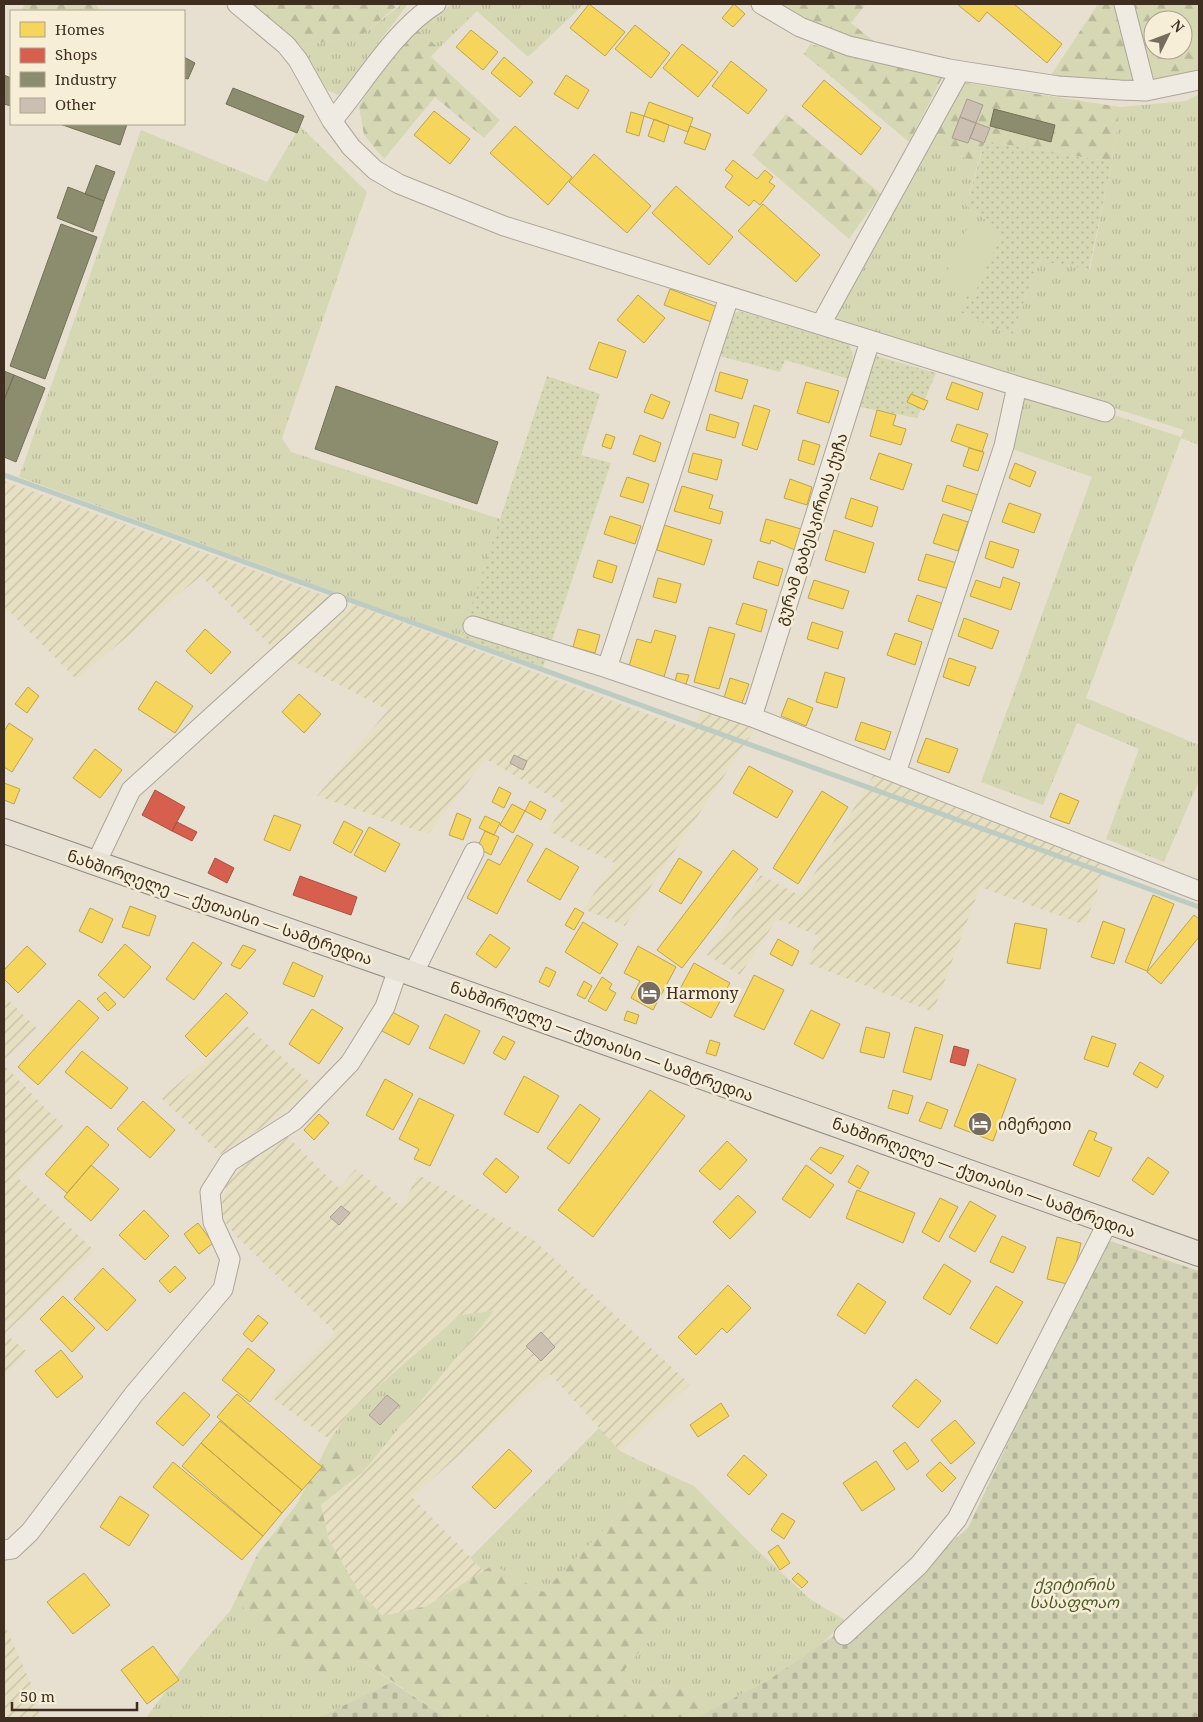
<svg xmlns="http://www.w3.org/2000/svg" width="1203" height="1722" font-family="'Noto Serif','Noto Sans Georgian',serif">
<style>
.farmland{fill:url(#farmland-furrows)}
.grass{fill:url(#grass-tufts)}
.forest{fill:url(#forest-firs);fill-rule:evenodd}
.cemetery{fill:url(#cemetery-stones)}
.park{fill:url(#park-dots)}
.pitch{fill:#d6d7b3}
.homes{fill:#f6d55c;stroke:#bea34a}
.shops{fill:#d6604d;stroke:#a85140}
.industry{fill:#8c8c6e;stroke:#747057}
.lines{fill:none;stroke-linecap:round;stroke-linejoin:round}
.stream{stroke:#bcccc2;stroke-width:5}
.building{fill:#cbbfb2;stroke:#a89c90}
.minor-casing{stroke:#ada599;stroke-width:21}
.major-casing{stroke:#928b80;stroke-width:26}
.minor{stroke:#efebe3;stroke-width:19}
.major{stroke:#e6e1d4;stroke-width:24}
.labels{text-anchor:middle;dominant-baseline:central;stroke-width:5;stroke-linejoin:round;paint-order:stroke}
.street-label{font-size:16px;fill:#3d2e20;stroke:#f7eed8}
.poi-label{font-size:16px;fill:#3d2e20;stroke:#f7eed8;text-anchor:start}
.park-label{font-size:16px;font-style:italic;fill:#4d5a26;stroke:#f7eed8}
</style>
<defs>
<pattern id="farmland-furrows" width="10" height="10" patternUnits="userSpaceOnUse" patternTransform="scale(1.25)"><rect width="10" height="10" fill="#e6dfc2"/><path d="M-1 1l2-2M0 10L10 0M9 11l2-2" fill="none" stroke="#c6c0a6"/></pattern>
<pattern id="grass-tufts" width="24" height="20" patternUnits="userSpaceOnUse" patternTransform="scale(1.25)"><rect width="24" height="20" fill="#d6d7b3"/><path d="M3 7l-1-3M5 7V3M7 7l1-3M15 17l-1-3M17 17v-4M19 17l1-3" fill="none" stroke="#b9b99a"/></pattern>
<pattern id="forest-firs" width="22" height="20" patternUnits="userSpaceOnUse" patternTransform="scale(1.25)"><rect width="22" height="20" fill="#d6d7b3"/><path d="M5 1l3.5 6h-7zM16 11l3.5 6h-7z" fill="#b9b99a"/></pattern>
<pattern id="cemetery-stones" width="16" height="16" patternUnits="userSpaceOnUse" patternTransform="scale(1.25)"><rect width="16" height="16" fill="#d1d1b3"/><path d="M2 7V4a2 2 0 0 1 4 0v3zM10 15v-3a2 2 0 0 1 4 0v3z" fill="#b4b49a"/></pattern>
<pattern id="park-dots" width="8" height="8" patternUnits="userSpaceOnUse" patternTransform="scale(1.25)"><rect width="8" height="8" fill="#d6d7b3"/><path d="M2 2h.1M6 6h.1" fill="none" stroke="#b9b99a" stroke-width="1.8" stroke-linecap="round"/></pattern>
</defs>
<rect width="100%" height="100%" fill="#e7e0d1"/>
<path class="farmland" d="M4,481L334,599L275,650L201,576L76,679L9,611L4,615Z
M353,604L690,730L704,708L755,729L625,926L583,909L615,863L548,831L564,804L486,759L428,834L317,796L388,710L289,659Z
M876,771L1108,860L1085,925L980,887L933,1012L807,963L819,936L777,919L740,975L707,955L761,875L801,896Z
M4,996L37,1028L4,1060Z
M247,1026L313,1085L278,1117L221,1154L161,1098Z
M4,1065L64,1127L17,1177L95,1251L5,1333L27,1352L4,1375Z
M286,1135L339,1188L356,1169L403,1208L417,1174L535,1241L690,1384L620,1451L550,1374L412,1497L484,1571L427,1606L383,1616L358,1590L329,1540L321,1506L363,1472L494,1311L460,1315L349,1412L330,1440L271,1397L335,1332L237,1237L219,1214L227,1181L240,1168Z
M4,1623L36,1695L40,1718H4Z"/>
<path class="grass" d="M402,4H408L360,67L347,89L338,95L327,90L298,45L328,42L363,34Z
M453,4H584L528,57L477,11L439,48L416,29L433,15Z
M1199,94V445L1181,438L1086,698L1199,745V781L1164,862L1106,839L1139,749L1077,723L1043,805L981,782L1092,477L1004,446L1017,386L1105,412L1181,437L1184,430L830,320L930,144L978,163L966,206L995,226L960,312L1012,336L1038,261L1090,269L1112,162L1120,107L1186,101Z
M300,126L367,192L282,438L291,452L500,519L472,613L461,638L19,477L141,130L267,182Z
M494,1311L363,1472L330,1440L349,1412L460,1315Z
M599,1428L620,1451L661,1471L543,1592L493,1565L484,1571L470,1558Z
M754,1547L810,1599L845,1620L822,1644L770,1679L708,1712L702,1703L678,1686L642,1687L618,1678L647,1643Z
M236,1599L251,1616L360,1659L392,1682L318,1718H146L192,1655L230,1611Z"/>
<path class="forest" d="M25,4H96L100,11H21Z
M249,4H392L396,7L363,34L328,42L298,45Z
M777,4H866L851,23L881,47L810,25Z
M1098,4H1199V69C1155,91 1097,81 1049,78ZM1153,20H1183V50H1153Z
M416,29L439,48L431,57L500,120L484,138L435,97L384,159L364,135L359,106L369,89Z
M810,44L943,76L909,142L804,54Z
M960,82L1120,107L1112,162L985,141L978,163L930,144Z
M786,114L881,194L849,239L752,155Z
M330,1440L363,1472L321,1505L329,1540L358,1590L383,1616L427,1606L493,1565L543,1592L661,1471L694,1486L754,1547L647,1643L618,1678L642,1687L678,1686L702,1703L708,1712L696,1718H446L360,1659L321,1677L251,1616L236,1599L258,1553L297,1504Z"/>
<path class="cemetery" d="M1104,1239L1199,1271V1718H696L770,1679L875,1608L968,1528Z
M392,1682L446,1718H318Z"/>
<path class="park" d="M985,141L1112,162L1089,269L1038,261L1012,336L960,312L995,226L966,206Z
M739,311L849,343L853,356L849,379L785,360L780,372L716,355L729,316Z
M876,356L936,373L917,418L860,407Z
M547,376L600,394L581,455L611,463L543,667L461,638Z"/>
<path class="pitch" d="M971,220L1002,234L973,297L942,282Z"/>
<path class="homes" d="M589,4L625,32L605,56L570,28Z
M734,4L745,14L733,27L722,18Z
M957,4H1014L1062,44L1047,63L987,12L979,22Z
M635,25L670,53L651,78L615,49Z
M471,30L498,52L483,70L456,47Z
M682,44L718,72L698,97L663,68Z
M504,57L533,82L520,97L491,73Z
M731,61L767,90L748,114L712,86Z
M566,75L589,90L578,109L554,94Z
M824,80L881,128L861,155L802,106Z
M649,102L693,118L688,132L644,116Z
M434,111L470,139L450,164L414,135Z
M631,112L644,116L639,136L626,132Z
M654,119L669,125L664,142L648,136Z
M515,126L572,177L548,205L490,153Z
M690,126L711,134L705,150L684,143Z
M594,154L651,206L627,233L569,182Z
M733,160L757,179L765,170L773,177L769,182L775,186L760,205L754,200L749,206L725,187L733,176L725,170Z
M676,186L733,237L709,265L652,213Z
M763,204L820,255L796,282L738,231Z
M670,289L720,308L714,323L664,305Z
M638,295L665,318L644,343L617,320Z
M599,342L626,351L617,378L589,369Z
M720,372L748,380L742,399L715,391Z
M806,382L839,391L829,423L797,413Z
M952,382L983,393L978,410L946,399Z
M651,394L670,402L663,419L644,412Z
M911,394L928,401L924,410L907,402Z
M754,405L770,410L757,450L742,445Z
M877,410L896,415L893,425L906,429L901,445L870,436Z
M710,414L739,423L735,438L706,430Z
M957,424L988,434L982,452L951,441Z
M606,434L615,437L611,449L602,446Z
M640,435L661,443L655,462L633,454Z
M803,440L820,445L814,465L798,460Z
M969,448L984,452L978,471L963,466Z
M693,453L722,460L717,480L688,472Z
M879,453L912,464L903,490L870,479Z
M1015,463L1036,472L1030,487L1009,478Z
M627,477L649,484L643,503L620,496Z
M790,479L812,487L807,505L784,498Z
M947,485L978,495L972,511L942,501Z
M682,486L713,495L709,508L723,512L720,524L674,511Z
M851,498L878,507L872,527L845,518Z
M1009,503L1041,514L1034,533L1002,522Z
M943,514L968,522L958,551L933,543Z
M610,516L641,526L635,544L604,534Z
M766,519L801,529L795,550L771,540L770,544L760,541Z
M664,525L712,540L704,565L657,550Z
M834,530L874,543L865,573L825,560Z
M990,541L1019,550L1013,568L985,558Z
M926,554L957,563L949,589L918,580Z
M598,560L617,566L612,583L593,577Z
M758,561L783,569L778,586L753,578Z
M1003,577L1020,583L1011,610L970,596L976,580L1000,588Z
M658,578L681,584L676,603L653,597Z
M814,580L849,591L843,609L808,598Z
M917,595L944,604L936,631L908,621Z
M743,603L767,610L761,632L736,624Z
M964,618L999,631L992,649L958,636Z
M812,622L843,632L838,649L807,639Z
M709,627L735,634L719,689L694,682Z
M205,629L231,652L211,674L186,651Z
M578,629L600,635L595,653L573,647Z
M655,630L676,636L664,677L629,666L637,639L651,643Z
M895,633L922,642L915,665L887,655Z
M949,658L976,667L969,686L943,677Z
M825,672L845,678L837,708L816,702Z
M677,673L689,675L686,684L675,682Z
M730,678L749,684L742,703L724,698Z
M156,681L193,706L175,733L138,709Z
M28,687L39,696L27,713L15,704Z
M299,694L321,714L304,733L282,712Z
M788,698L813,708L806,726L781,716Z
M861,722L891,732L885,750L855,740Z
M9,723L33,739L12,772L4,767V732Z
M926,738L958,749L949,773L917,762Z
M95,749L122,770L100,798L73,778Z
M749,766L793,791L777,818L733,793Z
M4,783L20,789L14,804L4,800Z
M499,787L511,793L504,808L492,802Z
M822,791L848,807L798,884L773,868Z
M1060,793L1079,801L1069,824L1050,817Z
M530,801L546,810L541,820L525,811Z
M512,804L525,811L513,833L500,825Z
M457,813L471,819L463,840L449,835Z
M274,815L301,825L290,851L264,840Z
M485,816L500,823L494,835L479,828Z
M344,821L363,831L351,853L333,843Z
M369,827L400,844L385,872L354,855Z
M485,831L499,837L491,855L477,848Z
M517,835L533,844L497,914L467,898L488,859L500,865Z
M546,848L579,867L560,900L527,881Z
M733,850L758,869L682,968L657,950Z
M679,858L702,872L681,904L659,891Z
M1153,895L1174,904L1147,971L1125,962Z
M130,906L156,916L149,936L122,927Z
M90,908L113,919L102,943L79,931Z
M575,908L584,913L574,930L565,925Z
M1194,915L1199,919V937L1161,984L1147,972Z
M1103,921L1125,929L1114,964L1091,957Z
M583,922L618,944L600,974L565,952Z
M1015,923L1047,929L1040,969L1007,963Z
M490,934L510,948L496,968L476,954Z
M778,939L799,951L792,966L770,954Z
M193,942L222,963L194,1000L166,979Z
M125,944L151,967L124,998L98,975Z
M243,945L256,950L240,969L231,965Z
M27,946L46,964L18,993L4,979V970Z
M638,946L676,967L653,1010L631,998L640,981L624,973Z
M293,962L323,976L314,997L283,984Z
M694,963L730,983L711,1018L675,998Z
M546,967L556,972L549,987L539,982Z
M754,975L784,990L764,1030L734,1016Z
M602,977L612,984L609,989L616,993L606,1011L588,1001Z
M584,981L592,986L585,999L577,995Z
M105,992L116,1004L108,1011L97,999Z
M226,993L248,1013L206,1057L185,1036Z
M79,1000L99,1018L38,1085L18,1067Z
M312,1009L343,1028L319,1064L289,1044Z
M811,1010L840,1024L823,1059L794,1044Z
M627,1011L639,1015L636,1024L624,1020Z
M392,1012L419,1026L409,1045L382,1031Z
M445,1014L480,1031L464,1064L429,1048Z
M866,1027L890,1033L884,1058L860,1052Z
M915,1027L943,1035L931,1080L903,1072Z
M503,1036L515,1042L505,1060L493,1053Z
M1092,1036L1116,1044L1108,1067L1084,1059Z
M710,1040L720,1043L716,1056L706,1053Z
M82,1051L128,1088L111,1109L65,1072Z
M1140,1062L1164,1076L1157,1088L1133,1074Z
M978,1064L1016,1079L993,1141L954,1126Z
M524,1076L559,1096L538,1133L504,1114Z
M385,1079L413,1094L393,1130L366,1115Z
M650,1090L685,1116L593,1237L558,1210Z
M893,1090L913,1096L908,1114L888,1108Z
M419,1098L454,1115L430,1166L414,1159L419,1149L399,1139Z
M143,1101L175,1130L150,1158L117,1129Z
M927,1102L948,1110L941,1129L919,1121Z
M580,1104L600,1119L569,1164L547,1148Z
M319,1114L329,1123L314,1140L304,1130Z
M87,1126L109,1145L67,1193L45,1174Z
M1089,1130L1097,1133L1094,1140L1112,1148L1099,1177L1073,1165Z
M727,1141L747,1160L720,1190L699,1171Z
M820,1147L844,1156L831,1174L810,1159Z
M1148,1157L1169,1172L1153,1195L1132,1180Z
M496,1158L519,1177L506,1193L483,1174Z
M91,1165L119,1189L91,1221L64,1197Z
M806,1165L834,1185L810,1218L782,1199Z
M857,1165L869,1172L860,1189L848,1182Z
M857,1190L915,1213L903,1243L846,1218Z
M738,1195L756,1212L730,1239L713,1222Z
M940,1198L958,1207L939,1242L922,1232Z
M970,1201L996,1216L975,1252L949,1237Z
M144,1210L169,1236L145,1260L119,1235Z
M198,1223L213,1243L199,1254L184,1234Z
M1002,1236L1026,1247L1013,1273L990,1262Z
M1057,1237L1081,1243L1071,1285L1047,1279Z
M944,1264L971,1281L950,1315L923,1298Z
M175,1266L186,1278L170,1293L159,1281Z
M103,1268L136,1300L107,1331L74,1299Z
M858,1283L886,1302L865,1334L837,1315Z
M728,1285L751,1308L727,1333L722,1328L696,1355L678,1337Z
M996,1286L1023,1302L997,1344L970,1328Z
M63,1296L95,1328L72,1352L40,1319Z
M258,1315L268,1323L252,1342L243,1334Z
M248,1348L275,1370L250,1402L222,1380Z
M61,1350L83,1377L57,1398L35,1371Z
M916,1379L941,1401L918,1428L892,1406Z
M184,1392L210,1415L183,1446L156,1423Z
M237,1394L322,1467L302,1490L217,1417Z
M721,1403L729,1416L698,1437L690,1425Z
M955,1420L975,1443L951,1464L931,1440Z
M220,1421L302,1490L282,1513L201,1443Z
M905,1442L919,1461L907,1470L893,1451Z
M201,1443L282,1513L263,1536L182,1466Z
M509,1449L532,1471L495,1509L472,1487Z
M744,1455L767,1475L749,1495L727,1475Z
M876,1461L895,1489L862,1511L843,1483Z
M173,1462L263,1536L242,1560L153,1487Z
M940,1462L956,1478L942,1492L926,1475Z
M120,1496L149,1515L129,1546L100,1527Z
M782,1513L795,1521L784,1539L771,1530Z
M778,1545L790,1563L780,1570L768,1552Z
M84,1573L110,1605L73,1634L47,1602Z
M798,1573L808,1582L802,1588L792,1579Z
M153,1646L179,1680L147,1704L121,1670Z"/>
<path class="shops" d="M155,790L185,807L172,831L142,815Z
M177,822L197,832L192,841L172,831Z
M215,858L234,868L227,883L208,873Z
M300,876L357,897L351,915L293,895Z
M954,1046L969,1050L965,1066L950,1062Z"/>
<path class="industry" d="M184,57L195,63L188,79L184,78Z
M4,75L11,78V106L4,104Z
M233,88L304,116L297,133L226,104Z
M994,109L1055,125L1051,142L990,126Z
M60,124H127L120,145Z
M96,165L115,172L104,201L85,194Z
M68,187L104,201L93,232L57,218Z
M61,224L97,237L45,379L10,366Z
M4,371L14,375L4,400Z
M14,375L45,388L16,462L4,457V400Z
M336,386L498,442L477,504L315,449Z"/>
<g class="lines">
<path class="stream" d="M4,475L1199,907"/>
</g>
<path class="building" d="M967,99L983,105L976,123L960,117Z
M960,117L976,123L968,143L952,138Z
M976,123L990,128L984,143L970,138Z
M514,755L527,761L523,770L510,763Z
M341,1206L350,1213L339,1225L330,1217Z
M541,1332L555,1347L541,1361L526,1346Z
M387,1395L399,1405L380,1425L369,1415Z"/>
<g class="lines">
<g class="minor-casing">
<path id="minor" d="M237,4L286,45L298,60L332,121L351,147L375,170L399,184L504,226L1017,386L1105,412
M761,4L800,27L849,46L949,69L1058,86L1120,90L1146,91L1199,80
M1124,4L1146,91
M332,121C364,83 395,29 436,4
M821,324L960,71
M473,626L607,668L752,717L1199,891
M607,668L729,297
M752,717L870,341
M896,773L1004,446L1017,386
M96,863L131,790L337,603
M413,974L474,852
M4,1550L12,1549L30,1532L134,1394L223,1289L230,1259L213,1222L210,1192L229,1162L295,1120L350,1063L385,1007L398,969
M844,1635L919,1565L957,1519L1108,1222"/>
</g>
<g class="major-casing">
<path id="major" d="M4,831L413,974L1199,1254"/>
</g>
<use href="#minor" class="minor"/>
<use href="#major" class="major"/>
</g>
<defs>
<g id="hotel-disc" transform="scale(1.25)"><circle r="9.5" fill="#786c5e" stroke="#f7eed8"/><path d="M-6-4.5h1.5V1H6V5H4.5V3h-9V5H-6ZM-4 0a1.8 1.8 0 1 1 3.6 0ZM.5 0V-2.5h3Q6-2.5 6 0Z" fill="#fff"/></g>
</defs>
<g fill-rule="evenodd">
<use href="#hotel-disc" x="649" y="993"/>
<use href="#hotel-disc" x="980" y="1124"/>
</g>
<g class="labels">
<g class="street-label">
<text transform="translate(811 529) rotate(-72)">გურამ გაბესკირიას ქუჩა</text>
<text transform="translate(220 907) rotate(19)">ნახშირღელე — ქუთაისი — სამტრედია</text>
<text transform="translate(602 1041) rotate(20)">ნახშირღელე — ქუთაისი — სამტრედია</text>
<text transform="translate(984 1177) rotate(20)">ნახშირღელე — ქუთაისი — სამტრედია</text>
</g>
<g class="poi-label">
<text x="666" y="993">Harmony</text>
<text x="998" y="1124">იმერეთი</text>
</g>
<g class="park-label">
<text x="1074" y="1584">ქვიტირის<tspan x="1074" dy="18">სასაფლაო</tspan></text>
</g>
</g>
<rect width="1203" height="1722" fill="none" stroke="#3d2e20" stroke-width="10"/>
<rect x="10" y="10" width="175" height="115" fill="#f7eed8" stroke="#ada18e"/>
<rect x="20" y="22" width="25" height="15" fill="#f6d55c" stroke="#ada18e"/>
<text x="55" y="35" font-size="15" fill="#3d2e20">Homes</text>
<rect x="20" y="48" width="25" height="15" fill="#d6604d" stroke="#ada18e"/>
<text x="55" y="60" font-size="15" fill="#3d2e20">Shops</text>
<rect x="20" y="72" width="25" height="15" fill="#8c8c6e" stroke="#ada18e"/>
<text x="55" y="85" font-size="15" fill="#3d2e20">Industry</text>
<rect x="20" y="98" width="25" height="15" fill="#cbbfb2" stroke="#ada18e"/>
<text x="55" y="110" font-size="15" fill="#3d2e20">Other</text>
<g transform="translate(1168 35) rotate(48)"><circle r="24" fill="#f7eed8" stroke="#ada18e"/>
<path d="M0-4L9 19L0 12L-9 19Z" fill="#786c5e"/>
<text y="-8" font-size="14" font-weight="bold" text-anchor="middle" fill="#3d2e20">N</text>
</g>
<path d="M12 1702v8h125v-8" fill="none" stroke="#3d2e20" stroke-width="2.5"/>
<text x="20" y="1702" font-size="15" fill="#3d2e20" stroke="#f7eed8" stroke-width="4" paint-order="stroke">50 m</text>
</svg>
